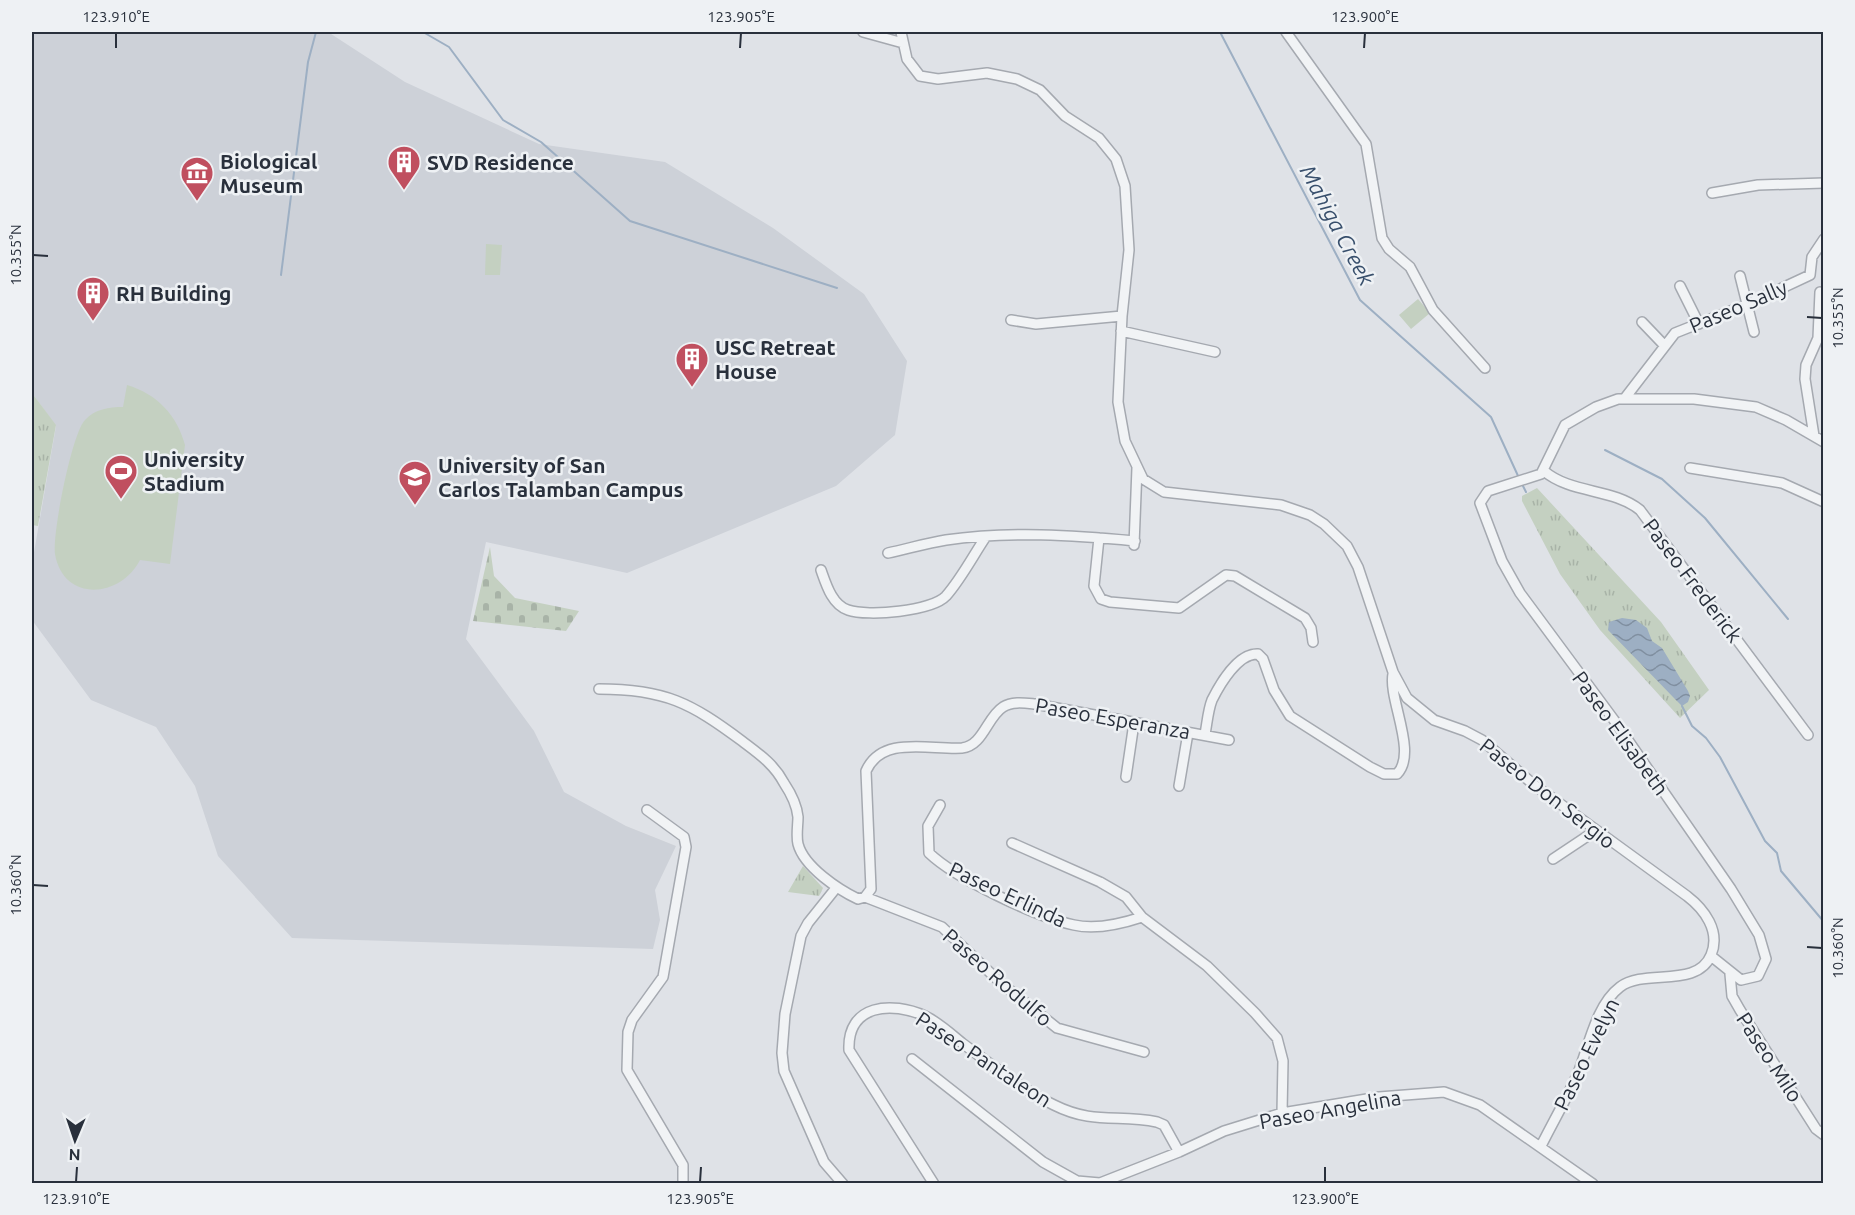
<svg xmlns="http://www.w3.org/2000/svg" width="1855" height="1215" font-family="Ubuntu,sans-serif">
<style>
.built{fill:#cdd1d8}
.grass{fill:#c4d0c1}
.cemetery{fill:url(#cemetery-stones)}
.park{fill:url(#park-tufts)}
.water{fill:url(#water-waves)}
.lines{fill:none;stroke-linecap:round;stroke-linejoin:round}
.stream{stroke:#9dafc3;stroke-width:2}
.minor-casing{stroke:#a5a9b0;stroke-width:12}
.minor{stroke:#f1f3f5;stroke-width:9}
.ticks{fill:none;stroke:#29303c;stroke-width:2}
.labels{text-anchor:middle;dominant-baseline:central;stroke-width:5;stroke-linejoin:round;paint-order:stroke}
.poi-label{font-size:21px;font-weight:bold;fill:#29303c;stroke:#eef1f4;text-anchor:start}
.street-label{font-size:21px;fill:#29303c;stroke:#eef1f4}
.water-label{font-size:22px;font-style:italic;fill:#384f6c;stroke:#eef1f4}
.neatline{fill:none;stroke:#29303c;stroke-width:2}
.ticks-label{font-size:15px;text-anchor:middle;fill:#29303c}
</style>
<defs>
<pattern id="cemetery-stones" width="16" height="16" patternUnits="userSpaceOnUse" patternTransform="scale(1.5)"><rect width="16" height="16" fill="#c4d0c1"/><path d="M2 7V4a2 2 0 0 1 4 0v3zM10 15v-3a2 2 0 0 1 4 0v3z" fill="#a8b3a7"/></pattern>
<pattern id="park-tufts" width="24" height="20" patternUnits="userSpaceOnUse" patternTransform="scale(1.5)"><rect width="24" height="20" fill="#c4d0c1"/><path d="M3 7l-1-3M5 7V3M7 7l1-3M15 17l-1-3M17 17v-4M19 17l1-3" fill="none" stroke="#a8b3a7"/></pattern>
<pattern id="water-waves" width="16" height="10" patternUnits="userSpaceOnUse" patternTransform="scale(1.5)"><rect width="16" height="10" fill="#9dafc3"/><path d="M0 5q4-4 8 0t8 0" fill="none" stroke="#808fa0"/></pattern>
</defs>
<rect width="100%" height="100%" fill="#dfe2e7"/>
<path class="built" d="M32,32H328L405,82L539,144L665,162L773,228L864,294L907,361L895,435L836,486L627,573L486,542L466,639L534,731L564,792L626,826L676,846L655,890L660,920L653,949L292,938L218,856L195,786L156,727L91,700L32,620V564L56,426L32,393Z"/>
<path class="grass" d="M486,244L502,245L500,275H485Z
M1418,299L1430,313L1411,329L1399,315Z
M127,385C157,394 177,415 185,445L170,564L140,560C120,599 63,602 55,554C52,534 72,433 85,420C95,409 109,407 123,407Z"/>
<path class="cemetery" d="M490,547L494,576L515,598L579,611L566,631L473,621Z"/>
<path class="park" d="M32,393L56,425L38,526L32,525Z
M1537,488L1661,622L1709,690L1680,718L1600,630L1560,574L1522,501V496Z
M803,866L823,888L819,896L788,892Z"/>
<path class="water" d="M1622,618L1636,620L1647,628L1652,641L1662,648L1688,691L1690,696L1688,702L1682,706L1673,697L1608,630L1609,622Z"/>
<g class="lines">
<path class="stream" d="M423,32L449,47L503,120L541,142L630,221L837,288
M1220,32L1360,300L1491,417L1519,478
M281,275L308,62L316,32
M1605,450L1662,479L1705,518L1788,619
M1522,484L1526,492
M1682,706L1692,726L1706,738L1720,757L1765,841L1777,853L1781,871L1824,922"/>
<g class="minor-casing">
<path id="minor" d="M863,32L903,43
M901,32L907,59L920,76L938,79L987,73L1017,79L1040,90L1065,116L1099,138L1116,159L1125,186L1129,250L1122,316L1118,402L1125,441L1143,479L1164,492L1281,505L1310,515L1324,524L1347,546L1358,567L1393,672L1407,698L1434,720L1465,731L1482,740L1533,784L1687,896C1704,909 1721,931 1711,955C1697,989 1645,968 1620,987C1596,1005 1589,1046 1578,1073C1567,1098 1553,1122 1541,1146
M1286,32L1366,144L1382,238L1389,249L1410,267L1433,310L1485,368
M1712,193L1758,185L1824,183
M1810,275L1812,257L1824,239
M1740,276L1754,332
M1680,286L1699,324
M1011,320L1036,324L1122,316
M1642,322L1664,345
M1121,331L1215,352
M1625,398L1675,333L1748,304L1810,275
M1814,436L1805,379L1806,365L1818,338L1820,292
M1690,468L1782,483L1824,502
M1544,471C1571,494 1613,488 1640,510L1808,735
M1099,538L1094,586L1101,599L1110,602L1179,608L1226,575L1235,576L1305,618L1311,628L1313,642
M1134,545L1137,468
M888,553C907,549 927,543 946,540C1009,531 1073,535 1135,541
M821,570C826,584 832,605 848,610C868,617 932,611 946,596C961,579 973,556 985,538
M599,689C665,689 691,703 742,741C759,754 774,764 784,783C790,792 797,806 798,817C798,825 796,836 798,844C804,867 839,890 858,899L865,897L942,927L1001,983L1057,1028L1144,1052
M1205,734C1207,724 1208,710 1212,700C1220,684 1238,653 1258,654L1263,659L1274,690L1290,716L1370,767L1384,774H1397C1418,753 1388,699 1393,674
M1126,777L1134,723
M1179,786L1188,733
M940,805L928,826L929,853C956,879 1037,917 1074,925C1096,930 1121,924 1142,917
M647,810L684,837L686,847L663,977L632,1020L628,1032L627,1070L683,1165V1184
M1012,843L1100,882L1126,897L1142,917L1207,966L1255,1013L1277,1038L1283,1061L1282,1113
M1553,859L1595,831
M836,888L808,923L801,936L785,1014L782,1053L784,1071L824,1162L843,1184
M865,897L871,889L866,771C882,735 929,750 962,748C983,746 987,717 1003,707C1012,701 1025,703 1035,704L1229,740
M1711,956L1741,980L1758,976L1766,959L1759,935L1731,889L1614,720L1520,593L1502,561L1480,503L1488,491L1541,474L1565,425L1596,407L1618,399H1694L1756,407L1786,420L1824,442
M1730,974L1732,996L1740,1010L1816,1129L1824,1135
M912,1059L1043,1162L1077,1181L1100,1183L1179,1152L1224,1131L1282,1113L1379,1097L1444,1092L1480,1105L1593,1184
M934,1184L849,1050C847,1004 892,1001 925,1016C938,1022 951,1034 962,1043C992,1065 1021,1089 1054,1105C1094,1125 1118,1114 1157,1122L1164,1125L1179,1152"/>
</g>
<use href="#minor" class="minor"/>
</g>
<path class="ticks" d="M116,48V33M740,48L741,33M1364,48L1365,33M33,255L48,256M1807,317L1822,318M33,885L48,886M1807,947L1822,948M76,1182L77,1167M700,1182L701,1167M1325,1182V1167"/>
<defs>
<g id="building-pin" transform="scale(1.725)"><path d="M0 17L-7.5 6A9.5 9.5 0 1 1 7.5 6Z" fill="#c04f5f" stroke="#eef1f4"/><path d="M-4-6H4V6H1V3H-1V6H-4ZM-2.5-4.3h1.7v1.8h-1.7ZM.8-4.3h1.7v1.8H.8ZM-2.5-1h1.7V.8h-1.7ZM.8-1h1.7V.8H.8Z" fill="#fff"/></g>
<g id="museum-pin" transform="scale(1.725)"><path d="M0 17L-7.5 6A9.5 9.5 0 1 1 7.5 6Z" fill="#c04f5f" stroke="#eef1f4"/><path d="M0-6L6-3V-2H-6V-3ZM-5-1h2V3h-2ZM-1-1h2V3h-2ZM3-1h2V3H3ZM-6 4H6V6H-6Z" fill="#fff"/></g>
<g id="stadium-pin" transform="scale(1.725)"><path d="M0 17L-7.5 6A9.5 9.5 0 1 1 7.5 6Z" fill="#c04f5f" stroke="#eef1f4"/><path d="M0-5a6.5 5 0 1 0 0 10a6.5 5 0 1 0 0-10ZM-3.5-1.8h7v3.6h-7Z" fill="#fff"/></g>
<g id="university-pin" transform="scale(1.725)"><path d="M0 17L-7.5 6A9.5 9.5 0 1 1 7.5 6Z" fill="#c04f5f" stroke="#eef1f4"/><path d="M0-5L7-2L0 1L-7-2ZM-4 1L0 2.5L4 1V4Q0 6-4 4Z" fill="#fff"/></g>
</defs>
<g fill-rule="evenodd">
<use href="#building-pin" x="404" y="162"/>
<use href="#museum-pin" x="197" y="173"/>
<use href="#building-pin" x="93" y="293"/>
<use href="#building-pin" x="692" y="359"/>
<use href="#stadium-pin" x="121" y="471"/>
<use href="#university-pin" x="415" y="477"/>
</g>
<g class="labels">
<g class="poi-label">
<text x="220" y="161">Biological<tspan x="220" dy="24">Museum</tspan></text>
<text x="427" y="162">SVD Residence</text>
<text x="116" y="293">RH Building</text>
<text x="715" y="347">USC Retreat<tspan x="715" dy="24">House</tspan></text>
<text x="144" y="459">University<tspan x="144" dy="24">Stadium</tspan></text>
<text x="438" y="465">University of San<tspan x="438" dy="24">Carlos Talamban Campus</tspan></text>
</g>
<g class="street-label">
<text transform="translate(1738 306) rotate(-23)">Paseo Sally</text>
<text transform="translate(1693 580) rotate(53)">Paseo Frederick</text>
<text transform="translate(1113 718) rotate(10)">Paseo Esperanza</text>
<text transform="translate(1621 733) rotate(54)">Paseo Elisabeth</text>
<text transform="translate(1548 793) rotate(38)">Paseo Don Sergio</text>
<text transform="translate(1008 894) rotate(25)">Paseo Erlinda</text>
<text transform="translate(998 977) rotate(41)">Paseo Rodulfo</text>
<text transform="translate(1586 1054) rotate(-64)">Paseo Evelyn</text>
<text transform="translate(1770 1057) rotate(57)">Paseo Milo</text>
<text transform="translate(984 1059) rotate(33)">Paseo Pantaleon</text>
<text transform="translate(1330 1109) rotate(-10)">Paseo Angelina</text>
</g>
<g class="water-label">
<text transform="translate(1338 225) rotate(62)">Mahiga Creek</text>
</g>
</g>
<rect width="1855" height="1215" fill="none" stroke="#eef1f4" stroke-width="66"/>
<g transform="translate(75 1140) rotate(182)" stroke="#eef1f4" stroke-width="4.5" paint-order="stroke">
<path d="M0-4.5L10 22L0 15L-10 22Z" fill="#29303c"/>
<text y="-9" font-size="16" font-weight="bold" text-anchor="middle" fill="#29303c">N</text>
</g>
<rect x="33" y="33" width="1789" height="1149" class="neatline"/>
<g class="ticks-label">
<text x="116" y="22">123.910°E</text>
<text x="741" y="22">123.905°E</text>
<text x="1365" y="22">123.900°E</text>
<text transform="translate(16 255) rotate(-90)" y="5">10.355°N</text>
<text transform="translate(1838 318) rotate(-90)" y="5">10.355°N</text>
<text transform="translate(16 885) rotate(-90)" y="5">10.360°N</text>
<text transform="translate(1838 948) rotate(-90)" y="5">10.360°N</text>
<text x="76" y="1204">123.910°E</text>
<text x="700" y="1204">123.905°E</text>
<text x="1325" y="1204">123.900°E</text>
</g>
</svg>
